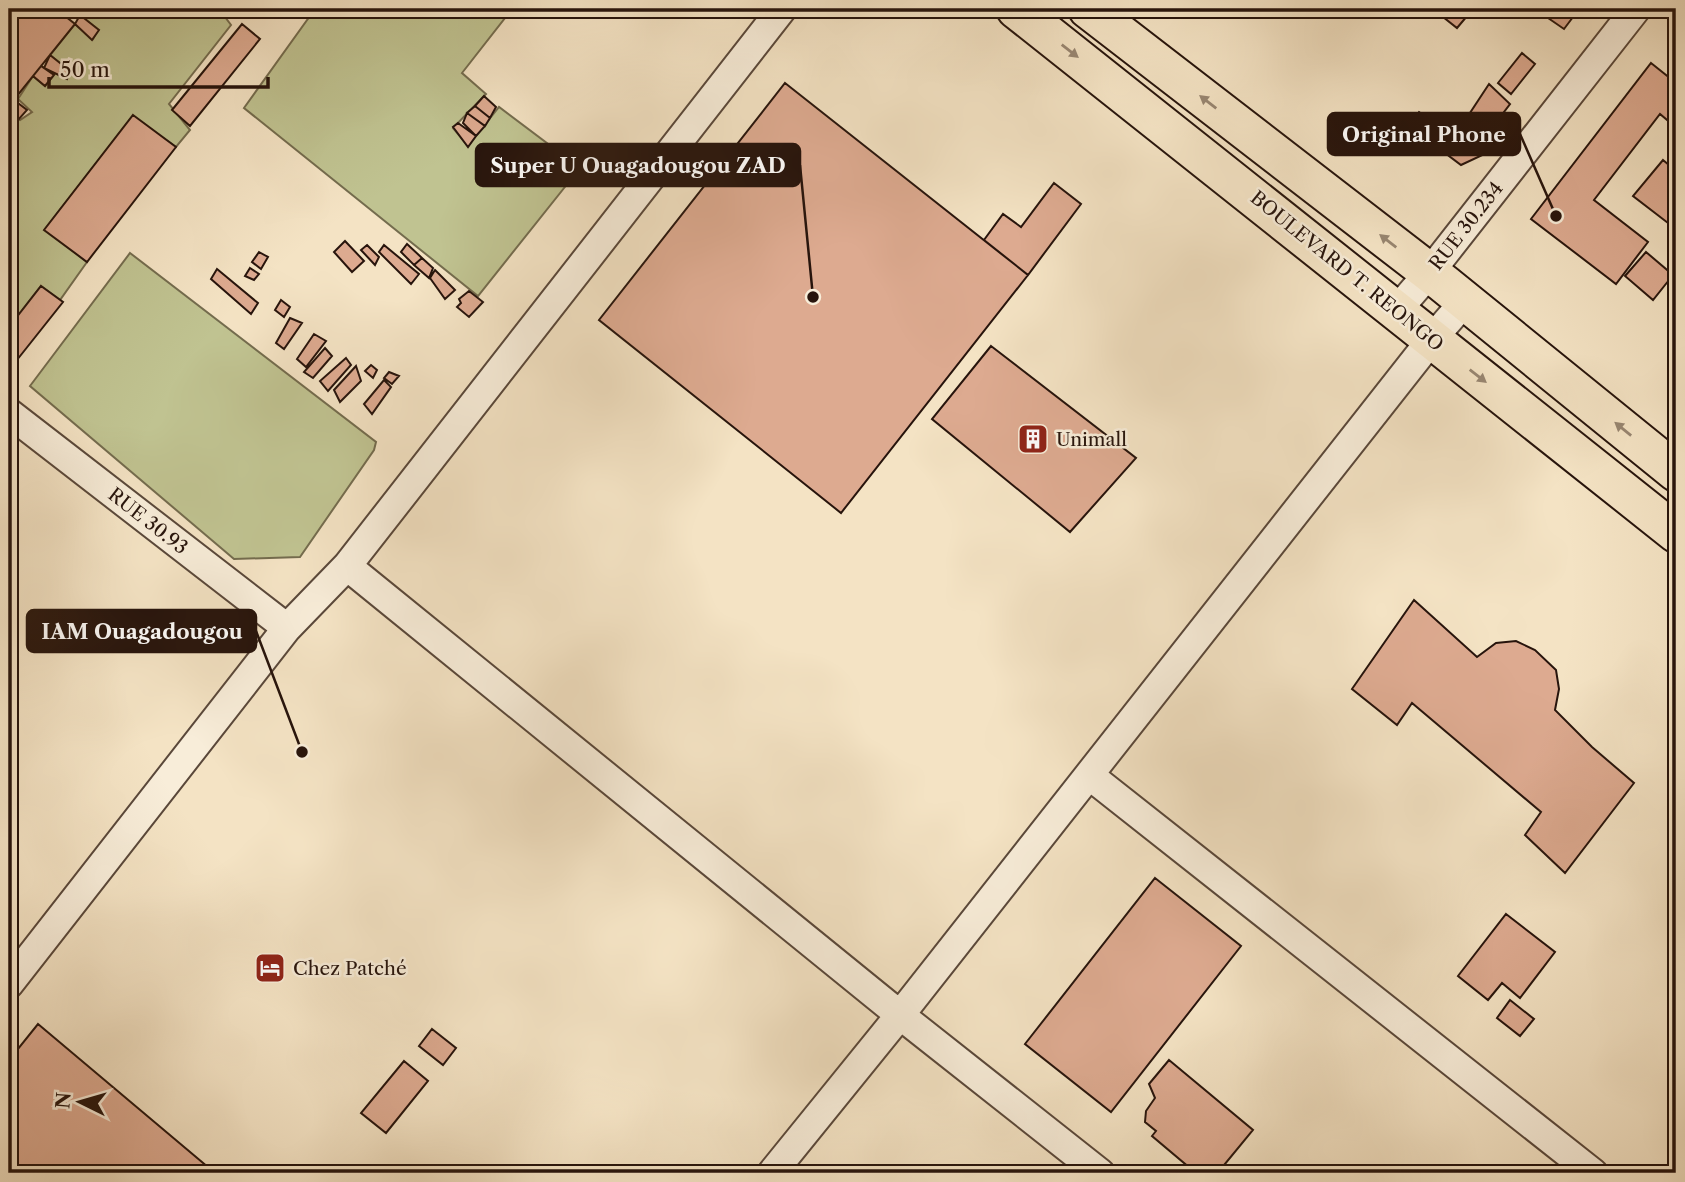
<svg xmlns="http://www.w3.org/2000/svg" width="1685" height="1182" font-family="'Libre Caslon Text',serif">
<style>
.green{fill:#c0c391;stroke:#746c4e;stroke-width:2}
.building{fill:#ddaa90;stroke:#27140c;stroke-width:2}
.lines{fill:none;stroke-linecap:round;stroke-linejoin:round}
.street-casing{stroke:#5a483a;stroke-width:32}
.primary-casing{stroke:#27140c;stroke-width:42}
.street{stroke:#f8edd9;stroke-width:28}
.primary{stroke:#f4e3c4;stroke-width:38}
.oneway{fill:#988671}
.labels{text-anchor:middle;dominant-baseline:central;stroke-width:5;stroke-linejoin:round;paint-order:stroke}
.street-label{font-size:19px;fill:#27140c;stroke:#f8edd9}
.poi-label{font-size:19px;fill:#27140c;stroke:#f8edd9;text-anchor:start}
.leader{fill:none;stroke:#27140c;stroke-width:2.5}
.callout-dot{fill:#27140c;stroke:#f8edd9;stroke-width:2.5}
.callout{fill:#27140c;stroke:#27140c;stroke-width:2.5}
.callout-label{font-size:21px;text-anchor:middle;font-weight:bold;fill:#fff}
</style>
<rect width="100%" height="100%" fill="#f4e3c4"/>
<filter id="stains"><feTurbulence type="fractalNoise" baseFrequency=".00286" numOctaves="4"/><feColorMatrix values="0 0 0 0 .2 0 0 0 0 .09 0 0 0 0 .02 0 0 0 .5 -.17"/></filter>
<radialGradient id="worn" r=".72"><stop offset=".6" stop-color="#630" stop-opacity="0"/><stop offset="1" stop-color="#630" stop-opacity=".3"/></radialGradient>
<path class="green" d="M85,9H219L231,25L169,104L190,130L176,147L132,117L45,229L87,262L60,300L41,286L9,327V197L12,192H9V143H13L12,135L9,132V115L20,120L32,112L18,99L33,76L45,86L53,76L41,66L67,79L70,71L50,55L75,24L93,39L98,30L80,15Z
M315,9H512L462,73L486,94L453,128L468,146L499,107L580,168L478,296L244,108Z
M130,253L376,442L374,450L300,557L234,559L30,386Z"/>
<path class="building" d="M9,9H56L75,24L9,106Z
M1433,9H1473L1457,28Z
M1535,9H1579L1564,29Z
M80,15L99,30L92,40L75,24Z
M242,24L260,39L190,126L172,110Z
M1522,53L1535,64L1511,94L1498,83Z
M50,55L70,71L67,79L44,68Z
M1651,63L1676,83V121L1673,125L1660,114L1594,200L1648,242L1616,284L1531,219Z
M41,66L54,75L45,86L33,76Z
M785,83L1028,275L841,513L599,320Z
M1489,84L1510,104L1488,133L1466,119Z
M484,96L496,107L490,118L475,106Z
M14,100L27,110L19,119L9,111Z
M475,106L490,118L485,126L467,113Z
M1419,112L1465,146L1482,142L1491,151L1461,165L1408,125Z
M467,113L485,126L476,136L463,123Z
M133,115L176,147L87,262L44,230Z
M458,123L476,136L468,147L453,127Z
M1663,160L1676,171V215L1668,223L1633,196Z
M1054,183L1081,204L1028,275L984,240L1003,214L1021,227Z
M345,241L364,261L352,272L334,252Z
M407,244L422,258L414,265L401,252Z
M367,245L379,257L375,265L361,250Z
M384,245L419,274L411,284L379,252Z
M259,252L268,257L261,269L252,262Z
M1646,252L1673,275L1653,300L1625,276Z
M422,258L433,268L429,278L414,265Z
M250,268L259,274L254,280L245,276Z
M217,269L258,303L251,314L211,279Z
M435,270L455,290L445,299L430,278Z
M41,286L63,302L9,370V327Z
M469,291L483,302L469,317L457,307L461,303L459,299Z
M281,300L290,307L284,317L275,310Z
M290,318L302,323L284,349L276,343Z
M314,334L326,341L306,367L297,359Z
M991,346L1136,458L1070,532L932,419Z
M325,348L332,356L313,378L304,372Z
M346,358L351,365L328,391L320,381Z
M371,365L377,370L373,378L365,371Z
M356,366L361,381L340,402L334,390Z
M389,372L399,376L392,384L384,378Z
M384,380L391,387L372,414L364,404Z
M1414,600L1477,657L1496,643L1516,641L1535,650L1556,670L1559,689L1555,710L1592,747L1634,783L1565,873L1525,835L1541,812L1412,703L1397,725L1352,689Z
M1155,878L1241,946L1111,1112L1025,1044Z
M1506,914L1555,952L1520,998L1502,983L1488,1000L1458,976Z
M1510,1000L1534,1019L1520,1036L1497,1018Z
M38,1024L215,1173H9V1060Z
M432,1029L456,1048L443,1065L419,1046Z
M1169,1060L1253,1130L1220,1170L1204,1173L1195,1166L1190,1168L1152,1136L1156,1131L1145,1122L1146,1111L1155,1098L1149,1084Z
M404,1061L428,1081L386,1133L361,1113Z"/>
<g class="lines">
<g class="street-casing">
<path id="street" d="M1397,310L1429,273L1636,9
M9,413L287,628
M347,566L900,1015L1100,1173
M1089,775L1593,1173
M9,984L287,628L347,566L782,9
M772,1173L900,1015L1432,339L1465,301"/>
</g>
<g class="primary-casing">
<path id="primary" d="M1016,9L1676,533
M1088,9L1443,283L1676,472"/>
</g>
<use href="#street" class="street"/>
<use href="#primary" class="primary"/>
</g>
<defs><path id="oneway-solid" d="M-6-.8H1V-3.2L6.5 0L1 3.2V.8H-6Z" transform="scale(1.75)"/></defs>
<g class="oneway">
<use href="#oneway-solid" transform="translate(1070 51) rotate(38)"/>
<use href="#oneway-solid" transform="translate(1208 102) rotate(-142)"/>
<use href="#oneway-solid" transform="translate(1388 241) rotate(-142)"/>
<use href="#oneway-solid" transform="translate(1478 376) rotate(38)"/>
<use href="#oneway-solid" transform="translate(1623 429) rotate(-141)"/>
</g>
<defs>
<g id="building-square" transform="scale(1.575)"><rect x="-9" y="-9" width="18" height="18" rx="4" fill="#8f2418" stroke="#f8edd9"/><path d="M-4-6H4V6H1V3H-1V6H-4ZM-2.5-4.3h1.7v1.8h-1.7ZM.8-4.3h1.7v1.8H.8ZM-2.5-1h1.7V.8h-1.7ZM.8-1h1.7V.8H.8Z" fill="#fff"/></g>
<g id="hotel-square" transform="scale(1.575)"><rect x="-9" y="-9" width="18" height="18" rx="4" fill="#8f2418" stroke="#f8edd9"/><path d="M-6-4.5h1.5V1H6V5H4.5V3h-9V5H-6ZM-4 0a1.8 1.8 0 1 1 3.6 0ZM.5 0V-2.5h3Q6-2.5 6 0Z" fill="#fff"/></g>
</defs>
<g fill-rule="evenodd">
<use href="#building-square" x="1033" y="439"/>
<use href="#hotel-square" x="270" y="968"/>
</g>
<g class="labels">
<g class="street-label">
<text transform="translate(1466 226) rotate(-52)">RUE 30.234</text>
<text transform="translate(1347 271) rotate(39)">BOULEVARD T. REONGO</text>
<text transform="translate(148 521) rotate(38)">RUE 30.93</text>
</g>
<g class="poi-label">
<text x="1056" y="439">Unimall</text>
<text x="293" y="968">Chez Patché</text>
</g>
</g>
<path class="leader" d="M1556 216L1520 134M813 297L800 165M302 752L256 631"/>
<g class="callout-dot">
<circle cx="1556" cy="216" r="7"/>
<circle cx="813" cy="297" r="7"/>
<circle cx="302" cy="752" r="7"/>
</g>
<g class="callout">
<rect x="1328" y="113" width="192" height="42" rx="7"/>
<rect x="476" y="144" width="324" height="42" rx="7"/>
<rect x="27" y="610" width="229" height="42" rx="7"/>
</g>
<g class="callout-label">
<text x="1424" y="142">Original Phone</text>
<text x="638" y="173">Super U Ouagadougou ZAD</text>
<text x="142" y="639">IAM Ouagadougou</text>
</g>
<rect width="1685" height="1182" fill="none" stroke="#f4e3c4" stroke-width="35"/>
<rect x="10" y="10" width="1664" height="1161" fill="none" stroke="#27140c" stroke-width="3.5"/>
<rect x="18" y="18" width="1650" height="1147" fill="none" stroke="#27140c" stroke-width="2"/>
<g transform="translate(80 1102) rotate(275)" stroke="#f8edd9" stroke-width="5" paint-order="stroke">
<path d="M0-5L12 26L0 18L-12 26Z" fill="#27140c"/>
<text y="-10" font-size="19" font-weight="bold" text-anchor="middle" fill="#27140c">N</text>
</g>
<path d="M49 77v10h219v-10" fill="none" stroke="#27140c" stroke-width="3.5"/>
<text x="60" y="77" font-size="21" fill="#27140c" stroke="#f8edd9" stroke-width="5" paint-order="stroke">50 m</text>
<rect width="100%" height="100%" filter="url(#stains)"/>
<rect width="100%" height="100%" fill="url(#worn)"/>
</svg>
